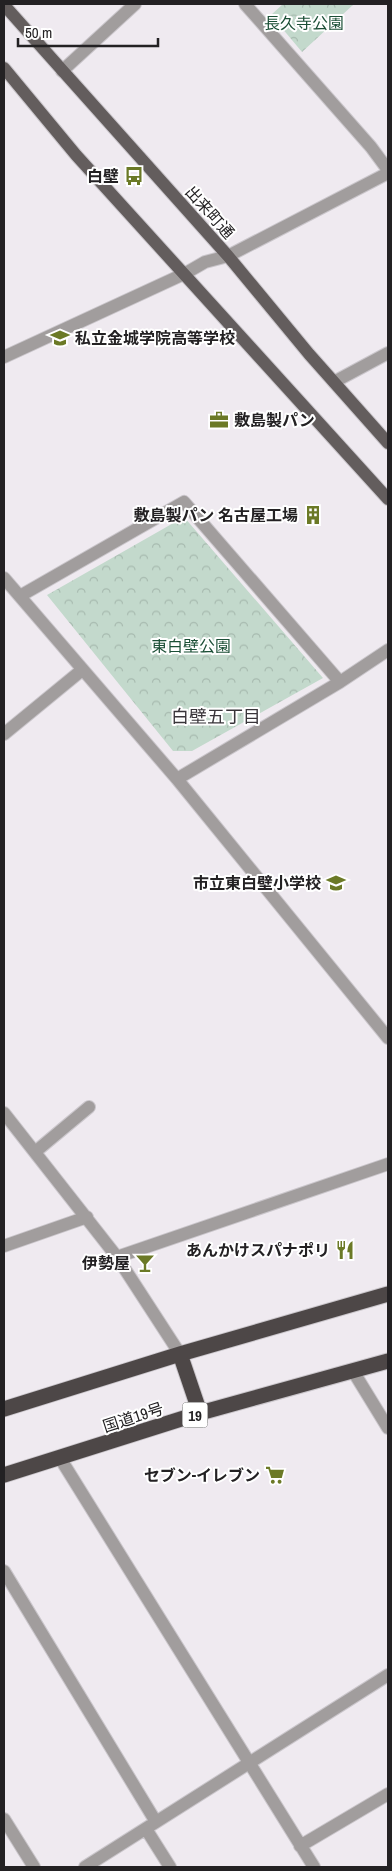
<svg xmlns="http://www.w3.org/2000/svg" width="392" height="1871" font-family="'Archivo Narrow','Noto Sans JP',sans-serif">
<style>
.forest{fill:url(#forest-crowns)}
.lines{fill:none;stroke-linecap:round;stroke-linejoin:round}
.minor-casing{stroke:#cac6cb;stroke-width:14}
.major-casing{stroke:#cac6cb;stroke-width:14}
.highway-casing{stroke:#cac6cb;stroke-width:17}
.minor{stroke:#a19d9d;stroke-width:12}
.major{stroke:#635d5d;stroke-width:12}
.highway{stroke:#4d4747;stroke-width:15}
.labels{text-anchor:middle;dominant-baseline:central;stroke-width:4;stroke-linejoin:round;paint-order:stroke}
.shield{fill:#fff;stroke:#656465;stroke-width:1}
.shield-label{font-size:15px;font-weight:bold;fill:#232123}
.park-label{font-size:16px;fill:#1b4f36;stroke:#fff}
.poi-label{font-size:16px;font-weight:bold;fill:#232123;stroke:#fff;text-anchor:end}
.street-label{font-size:16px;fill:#232123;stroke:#fff}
.neighbourhood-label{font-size:18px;fill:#39353a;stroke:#fff}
</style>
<defs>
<pattern id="forest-crowns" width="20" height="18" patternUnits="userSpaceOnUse" patternTransform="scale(1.25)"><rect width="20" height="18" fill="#c3d9cc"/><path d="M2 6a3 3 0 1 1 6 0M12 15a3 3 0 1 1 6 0" fill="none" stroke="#a7baaf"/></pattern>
</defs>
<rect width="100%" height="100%" fill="#efeaf0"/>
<path class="forest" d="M283,4H354L302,52L271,15Z
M184,517L323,678L192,751H173L47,595Z"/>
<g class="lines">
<g class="minor-casing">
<path id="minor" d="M245,4L371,147L388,170
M62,71L135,4
M4,357L186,273L205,262L228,256L388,173
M334,382L388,353
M4,578L177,779L388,1038
M20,596L184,502L340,682
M4,734L82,670
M177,779L340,682L388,650
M4,1113L117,1257L180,1354
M35,1152L89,1107
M4,1246L87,1217
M117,1257L388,1164
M353,1371L388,1428
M60,1458L314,1867
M4,1571L156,1822
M4,1819L34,1867
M146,1829L170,1867
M300,1846L388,1794
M85,1867L388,1675"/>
</g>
<g class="major-casing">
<path id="major" d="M4,5L228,256L309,354L388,443
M4,68L76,155L388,499"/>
</g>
<g class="highway-casing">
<path id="highway" d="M180,1354L200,1413
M4,1409L180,1354L388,1294
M4,1475L200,1413L388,1361"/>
</g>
<use href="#minor" class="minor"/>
<use href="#major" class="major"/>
<use href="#highway" class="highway"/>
</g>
<defs>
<g id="bus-bare" transform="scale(1.5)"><path d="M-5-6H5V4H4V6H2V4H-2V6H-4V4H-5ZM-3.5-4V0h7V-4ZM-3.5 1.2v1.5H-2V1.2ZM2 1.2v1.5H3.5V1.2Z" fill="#6b7926" stroke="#fff" stroke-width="2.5" paint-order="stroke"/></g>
<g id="school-bare" transform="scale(1.5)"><path d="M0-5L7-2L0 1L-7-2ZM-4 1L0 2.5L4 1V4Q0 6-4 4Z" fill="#6b7926" stroke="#fff" stroke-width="2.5" paint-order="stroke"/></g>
<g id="office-bare" transform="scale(1.5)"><path d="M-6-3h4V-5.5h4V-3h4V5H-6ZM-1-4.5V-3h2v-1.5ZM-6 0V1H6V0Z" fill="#6b7926" stroke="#fff" stroke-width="2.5" paint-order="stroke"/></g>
<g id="building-bare" transform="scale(1.5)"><path d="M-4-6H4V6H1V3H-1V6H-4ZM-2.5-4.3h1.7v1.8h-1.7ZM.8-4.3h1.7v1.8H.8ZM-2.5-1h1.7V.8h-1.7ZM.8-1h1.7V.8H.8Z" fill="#6b7926" stroke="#fff" stroke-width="2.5" paint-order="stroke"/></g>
<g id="restaurant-bare" transform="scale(1.5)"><path d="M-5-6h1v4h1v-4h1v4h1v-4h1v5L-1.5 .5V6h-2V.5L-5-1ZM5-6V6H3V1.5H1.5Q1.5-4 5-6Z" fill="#6b7926" stroke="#fff" stroke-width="2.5" paint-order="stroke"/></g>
<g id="bar-bare" transform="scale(1.5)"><path d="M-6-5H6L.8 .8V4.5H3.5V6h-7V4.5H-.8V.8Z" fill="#6b7926" stroke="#fff" stroke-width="2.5" paint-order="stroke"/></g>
<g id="supermarket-bare" transform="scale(1.5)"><path d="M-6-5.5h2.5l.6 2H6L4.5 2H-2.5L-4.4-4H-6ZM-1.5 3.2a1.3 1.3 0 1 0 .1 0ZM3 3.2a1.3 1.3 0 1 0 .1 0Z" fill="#6b7926" stroke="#fff" stroke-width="2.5" paint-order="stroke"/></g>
</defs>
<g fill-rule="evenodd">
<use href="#bus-bare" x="134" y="176"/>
<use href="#school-bare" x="60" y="338"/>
<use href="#office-bare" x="219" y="420"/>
<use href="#building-bare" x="313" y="515"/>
<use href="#school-bare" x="336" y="883"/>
<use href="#restaurant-bare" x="345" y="1250"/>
<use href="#bar-bare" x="145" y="1263"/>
<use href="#supermarket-bare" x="275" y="1475"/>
</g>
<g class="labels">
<rect class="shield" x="182.5" y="1402.5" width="25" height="25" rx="4"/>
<g class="shield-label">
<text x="195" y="1415">19</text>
</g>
<g class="park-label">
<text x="304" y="23">長久寺公園</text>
<text x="191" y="646">東白壁公園</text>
</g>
<g class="poi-label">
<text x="119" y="176">白壁</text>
<text x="75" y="338" text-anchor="start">私立金城学院高等学校</text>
<text x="234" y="420" text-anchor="start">敷島製パン</text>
<text x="298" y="515">敷島製パン 名古屋工場</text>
<text x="321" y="883">市立東白壁小学校</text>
<text x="330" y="1250">あんかけスパナポリ</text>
<text x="130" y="1263">伊勢屋</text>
<text x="260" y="1475">セブン-イレブン</text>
</g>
<g class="street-label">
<text transform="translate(210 212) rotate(48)">出来町通</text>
<text transform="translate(133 1417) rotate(-18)">国道19号</text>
</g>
<g class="neighbourhood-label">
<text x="216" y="716">白壁五丁目</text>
</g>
</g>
<rect width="392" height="1871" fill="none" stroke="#232123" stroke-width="10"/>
<path d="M18 38v8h140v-8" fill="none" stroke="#232123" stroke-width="2.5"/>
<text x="25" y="38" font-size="15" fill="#232123" stroke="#ffffff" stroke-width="4" paint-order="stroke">50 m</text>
</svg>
